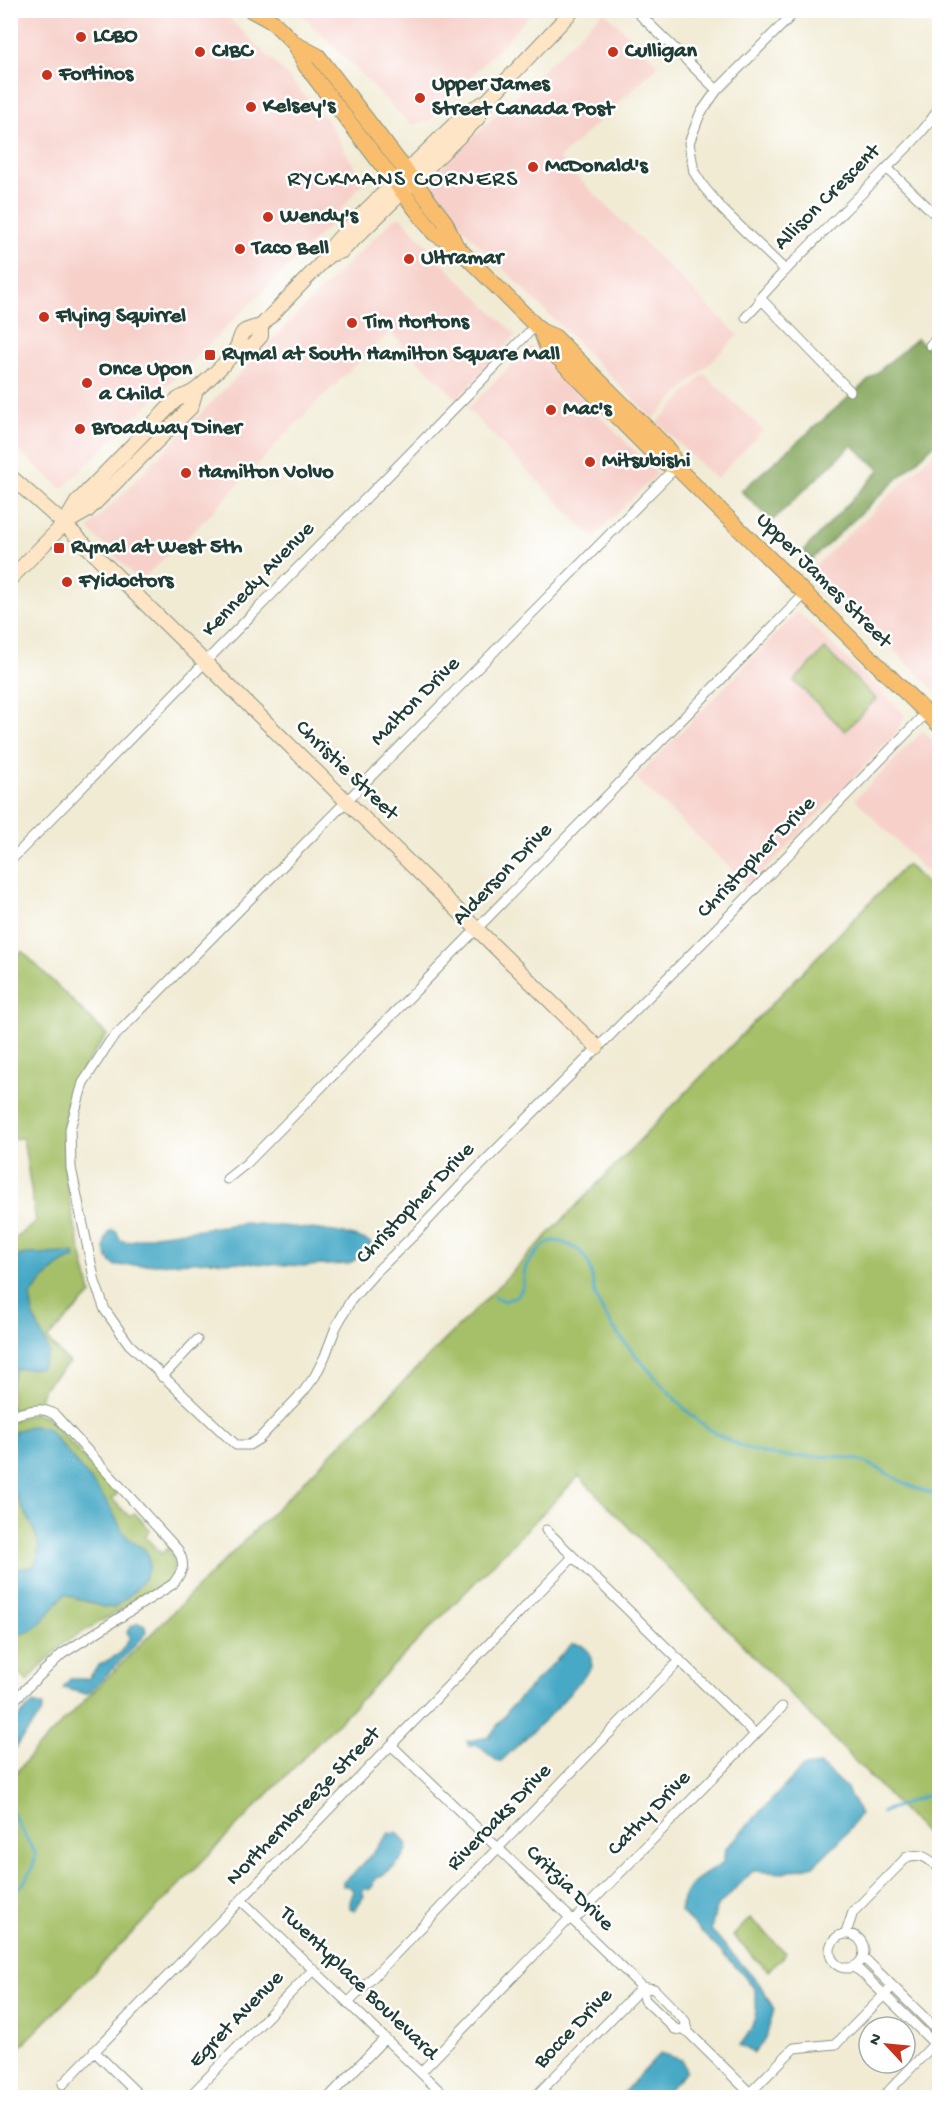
<svg xmlns="http://www.w3.org/2000/svg" width="950" height="2108" font-family="'Gochi Hand',sans-serif">
<style>
.built{fill:#f7d0ca}
.green{fill:#a5c067;stroke:#627e4e;stroke-width:1.5}
.forest{fill:#84a65c;stroke:#527248;stroke-width:1.5}
.water{fill:#47a9c6;stroke:#33737d;stroke-width:1.5}
.lines{fill:none;stroke-linecap:round;stroke-linejoin:round}
.stream{stroke:#47a9c6;stroke-width:3}
.street-casing{stroke:#889484;stroke-width:11}
.secondary-casing{stroke:#889484;stroke-width:16}
.primary-casing{stroke:#889484;stroke-width:17}
.street{stroke:#fff;stroke-width:9}
.secondary{stroke:#fde5c5;stroke-width:14}
.primary{stroke:#f9be6d;stroke-width:15}
.poi-dot{fill:#c8321e;stroke:#fff;stroke-width:2}
.labels{text-anchor:middle;dominant-baseline:central;stroke-width:5;stroke-linejoin:round;paint-order:stroke}
.poi-label{font-size:22px;font-weight:bold;fill:#1f3d34;stroke:#fff;text-anchor:start}
.street-label{font-size:22px;fill:#1f3d34;stroke:#fff}
.neighbourhood-label{font-size:24px;letter-spacing:1.5px;fill:#1f3d34;stroke:#fff}
</style>
<rect width="100%" height="100%" fill="#fff"/>
<filter id="ink" filterUnits="userSpaceOnUse"><feTurbulence type="fractalNoise" baseFrequency=".0167" numOctaves="2"/><feDisplacementMap in="SourceGraphic" scale="12" xChannelSelector="R" yChannelSelector="G"/><feConvolveMatrix kernelMatrix="1 2 1 2 8 2 1 2 1" color-interpolation-filters="sRGB"/></filter>
<filter id="wash" filterUnits="userSpaceOnUse"><feTurbulence type="fractalNoise" baseFrequency=".008" numOctaves="4" result="noise"/><feDisplacementMap in="SourceGraphic" scale="24" xChannelSelector="R" yChannelSelector="G"/><feGaussianBlur stdDeviation="1.35" result="paint"/><feColorMatrix in="noise" values="0 0 0 0 0 0 0 0 0 0 0 0 0 0 0 0 0 1.4 0 .05"/><feComposite in="paint" operator="in"/></filter>
<g filter="url(#wash)">
<rect width="100%" height="100%" fill="#f1ebd4"/>
<path class="built" d="M11,10L222,11L280,68L330,124L363,182L326,229L62,489L11,443Z
M299,11H534L428,122L410,124Z
M604,11L659,65L559,159L738,335L653,419L462,227L434,193L433,183L437,172Z
M401,217L451,272L516,335L457,399L390,332L316,403L198,527L140,581L88,529L334,277L395,218Z
M531,346L657,474L593,537L467,409Z
M704,374L763,430L716,479L657,423Z
M939,448V695L813,568Z
M798,612L905,715L897,732L749,886L636,778Z
M923,731L940,747L939,861L928,873L855,799Z"/>
<path class="green" d="M825,649L876,699L845,731L794,681Z
M907,864L935,892L940,887L939,1848L579,1476L11,2057V1779L33,1752L484,1301Z
M22,951L107,1035C93,1054 76,1075 69,1098C52,1159 78,1233 91,1294L47,1339L69,1363L44,1387L39,1403L11,1411V1242L36,1222L23,1138L11,1139V963Z
M34,1413L46,1416L117,1494L112,1499L130,1517L135,1513L150,1530L145,1537L162,1554L169,1546C175,1560 176,1567 169,1581L64,1643L27,1681L11,1666L10,1421Z
M750,1918L786,1953L768,1971L733,1936Z"/>
<path class="forest" d="M917,338L939,359V440L810,561L804,550L880,470L852,445L772,521L741,491Z"/>
<path class="water" d="M245,1223C272,1226 352,1229 371,1243V1248L349,1264L305,1266L211,1261L116,1266C103,1259 101,1239 112,1230L117,1232L120,1240L127,1242L155,1235Z
M74,1253L75,1258C55,1264 43,1280 30,1296L33,1314L49,1352L41,1368L15,1369L11,1385V1258L25,1254Z
M30,1426L44,1427L50,1431C69,1455 91,1478 108,1504C115,1514 120,1531 129,1539C136,1546 146,1546 149,1557C154,1578 128,1597 114,1608L102,1607L65,1594C52,1608 32,1643 11,1632V1573L16,1569L33,1567C52,1538 16,1508 10,1481C8,1468 9,1442 15,1431Z
M138,1623L145,1626L146,1633L143,1637L91,1691L86,1694L63,1688L70,1679H88L99,1665L119,1654L130,1638L127,1632L130,1627Z
M572,1644L582,1645L590,1653L592,1667L555,1710L501,1761H497L476,1744L469,1746L467,1741L489,1737L510,1708Z
M33,1703L43,1706L41,1714L11,1753V1724Z
M821,1765L847,1789L860,1814L845,1835L814,1865L783,1873L753,1871L716,1908L711,1930L760,1985L774,2009L766,2038L754,2053L740,2045C754,2029 760,2009 754,1989C750,1978 692,1923 680,1911C684,1883 700,1877 722,1864L726,1848L803,1767Z
M397,1832L408,1845C406,1861 386,1873 374,1880L373,1886L369,1890L367,1888L362,1892L364,1896L354,1911L350,1908C350,1902 350,1897 354,1892L349,1886H343V1882L363,1864L389,1833L394,1834Z
M661,2053L682,2060L686,2071L661,2097H619Z"/>
<g class="lines">
<path class="stream" d="M494,1297L506,1301C509,1299 515,1297 518,1294C526,1287 522,1278 525,1269C528,1261 545,1242 553,1241C562,1240 580,1249 585,1257C594,1270 591,1286 597,1300C615,1338 649,1369 676,1400C703,1430 742,1453 783,1456C810,1459 838,1452 864,1462C890,1472 911,1492 940,1494
M10,1809L36,1855C32,1872 26,1885 10,1894
M882,1812L936,1792L940,1794"/>
</g>
</g>
<g filter="url(#ink)">
<g class="lines">
<g class="street-casing">
<path id="street" d="M635,10L717,90
M887,168L940,219
M785,270L723,210L703,186L694,172L689,143L700,114L717,90L797,10
M762,300L850,391
M746,317L762,300L760,298C799,254 842,214 883,172C903,151 926,131 940,106
M930,345L940,336
M676,467L110,1041L83,1083L70,1129L71,1168L95,1282L105,1310L129,1344L236,1445H249L259,1439L304,1391L315,1376L325,1356L336,1327L351,1300L375,1273L416,1233L466,1180L719,926L926,713
M10,861L535,326
M227,1179L247,1163L804,595
M162,1377L197,1340
M10,1416C27,1412 40,1405 55,1415L178,1550C186,1565 183,1571 173,1584L62,1654L10,1704
M546,1530L755,1734
M391,1745L642,1987L645,2000L675,2029L687,2031L755,2098
M241,1900L447,2098
M573,1921L782,1707
M846,1933L853,1912L907,1857C922,1852 929,1859 940,1869
M830 1951a17 17 0 1 1 34 0a17 17 0 1 1-34 0Z
M863,1957L940,2033
M853,1967L860,1971L940,2049
M642,1987L654,1989L685,2021L687,2031
M348,2003L680,1660
M94,2051L142,2098
M421,2072L570,1918
M63,2084L573,1557
M188,2098L313,1970
M328,2098L385,2038
M534,2098L642,1987
M745,2098L794,2048L836,2044L892,1987
M882,2098L938,2040"/>
</g>
<g class="secondary-casing">
<path id="secondary" d="M329,255L342,251L477,119L487,101L573,10
M235,351L251,347L261,336V326
M10,476L64,524L597,1047
M66,523L87,511L191,407L196,390
M10,579L64,524L77,502L173,403C180,396 190,395 197,389C206,382 228,361 234,352C246,334 233,332 261,326L329,255L333,245L350,226L468,111L487,101"/>
</g>
<g class="primary-casing">
<path id="primary" d="M251,10L273,22L295,44L318,56L445,222L456,246
M295,44L306,66L434,233L456,246L541,331L555,337L670,451L676,467
M541,331L547,347L661,461L676,467L940,726"/>
</g>
<use href="#street" class="street"/>
<use href="#secondary" class="secondary"/>
<use href="#primary" class="primary"/>
</g>
</g>
<g class="poi-dot">
<circle cx="81" cy="37" r="6"/>
<circle cx="200" cy="52" r="6"/>
<circle cx="613" cy="52" r="6"/>
<circle cx="47" cy="75" r="6"/>
<circle cx="420" cy="98" r="6"/>
<circle cx="251" cy="107" r="6"/>
<circle cx="533" cy="167" r="6"/>
<circle cx="268" cy="217" r="6"/>
<circle cx="240" cy="249" r="6"/>
<circle cx="409" cy="259" r="6"/>
<circle cx="44" cy="317" r="6"/>
<circle cx="352" cy="323" r="6"/>
<rect x="204" y="349" width="12" height="12" rx="3"/>
<circle cx="87" cy="383" r="6"/>
<circle cx="551" cy="410" r="6"/>
<circle cx="80" cy="429" r="6"/>
<circle cx="590" cy="462" r="6"/>
<circle cx="186" cy="473" r="6"/>
<rect x="53" y="542" width="12" height="12" rx="3"/>
<circle cx="67" cy="582" r="6"/>
</g>
<g class="labels">
<g class="poi-label">
<text x="93" y="37">LCBO</text>
<text x="212" y="52">CIBC</text>
<text x="625" y="52">Culligan</text>
<text x="59" y="75">Fortinos</text>
<text x="432" y="85">Upper James<tspan x="432" dy="25">Street Canada Post</tspan></text>
<text x="263" y="107">Kelsey's</text>
<text x="545" y="167">McDonald's</text>
<text x="280" y="217">Wendy's</text>
<text x="252" y="249">Taco Bell</text>
<text x="421" y="259">Ultramar</text>
<text x="56" y="317">Flying Squirrel</text>
<text x="364" y="323">Tim Hortons</text>
<text x="222" y="355">Rymal at South Hamilton Square Mall</text>
<text x="99" y="370">Once Upon<tspan x="99" dy="25">a Child</tspan></text>
<text x="563" y="410">Mac's</text>
<text x="92" y="429">Broadway Diner</text>
<text x="602" y="462">Mitsubishi</text>
<text x="198" y="473">Hamilton Volvo</text>
<text x="71" y="548">Rymal at West 5th</text>
<text x="79" y="582">FYidoctors</text>
</g>
<g class="street-label">
<text transform="translate(828 198) rotate(-45)">Allison Crescent</text>
<text transform="translate(259 580) rotate(-46)">Kennedy Avenue</text>
<text transform="translate(823 581) rotate(45)">Upper James Street</text>
<text transform="translate(416 702) rotate(-45)">Malton Drive</text>
<text transform="translate(346 771) rotate(44)">Christie Street</text>
<text transform="translate(757 858) rotate(-46)">Christopher Drive</text>
<text transform="translate(503 875) rotate(-46)">Alderson Drive</text>
<text transform="translate(416 1204) rotate(-46)">Christopher Drive</text>
<text transform="translate(304 1807) rotate(-46)">Northernbreeze Street</text>
<text transform="translate(650 1814) rotate(-46)">Cathy Drive</text>
<text transform="translate(500 1818) rotate(-46)">Riveroaks Drive</text>
<text transform="translate(569 1889) rotate(44)">Critzia Drive</text>
<text transform="translate(358 1984) rotate(44)">Twentyplace Boulevard</text>
<text transform="translate(237 2020) rotate(-46)">Egret Avenue</text>
<text transform="translate(574 2029) rotate(-46)">Bocce Drive</text>
</g>
<g class="neighbourhood-label">
<text x="403" y="180">RYCKMANS CORNERS</text>
</g>
</g>
<rect width="950" height="2108" fill="none" stroke="#fff" stroke-width="36"/>
<g transform="translate(887 2045) rotate(296)"><circle r="28" fill="#ffffff" stroke="#a5b1ae" stroke-width="1.5"/>
<path d="M0-4.5L10 22L0 15L-10 22Z" fill="#c8321e"/>
<text y="-9" font-size="16" font-weight="bold" text-anchor="middle" fill="#1f3d34">N</text>
</g>
</svg>
